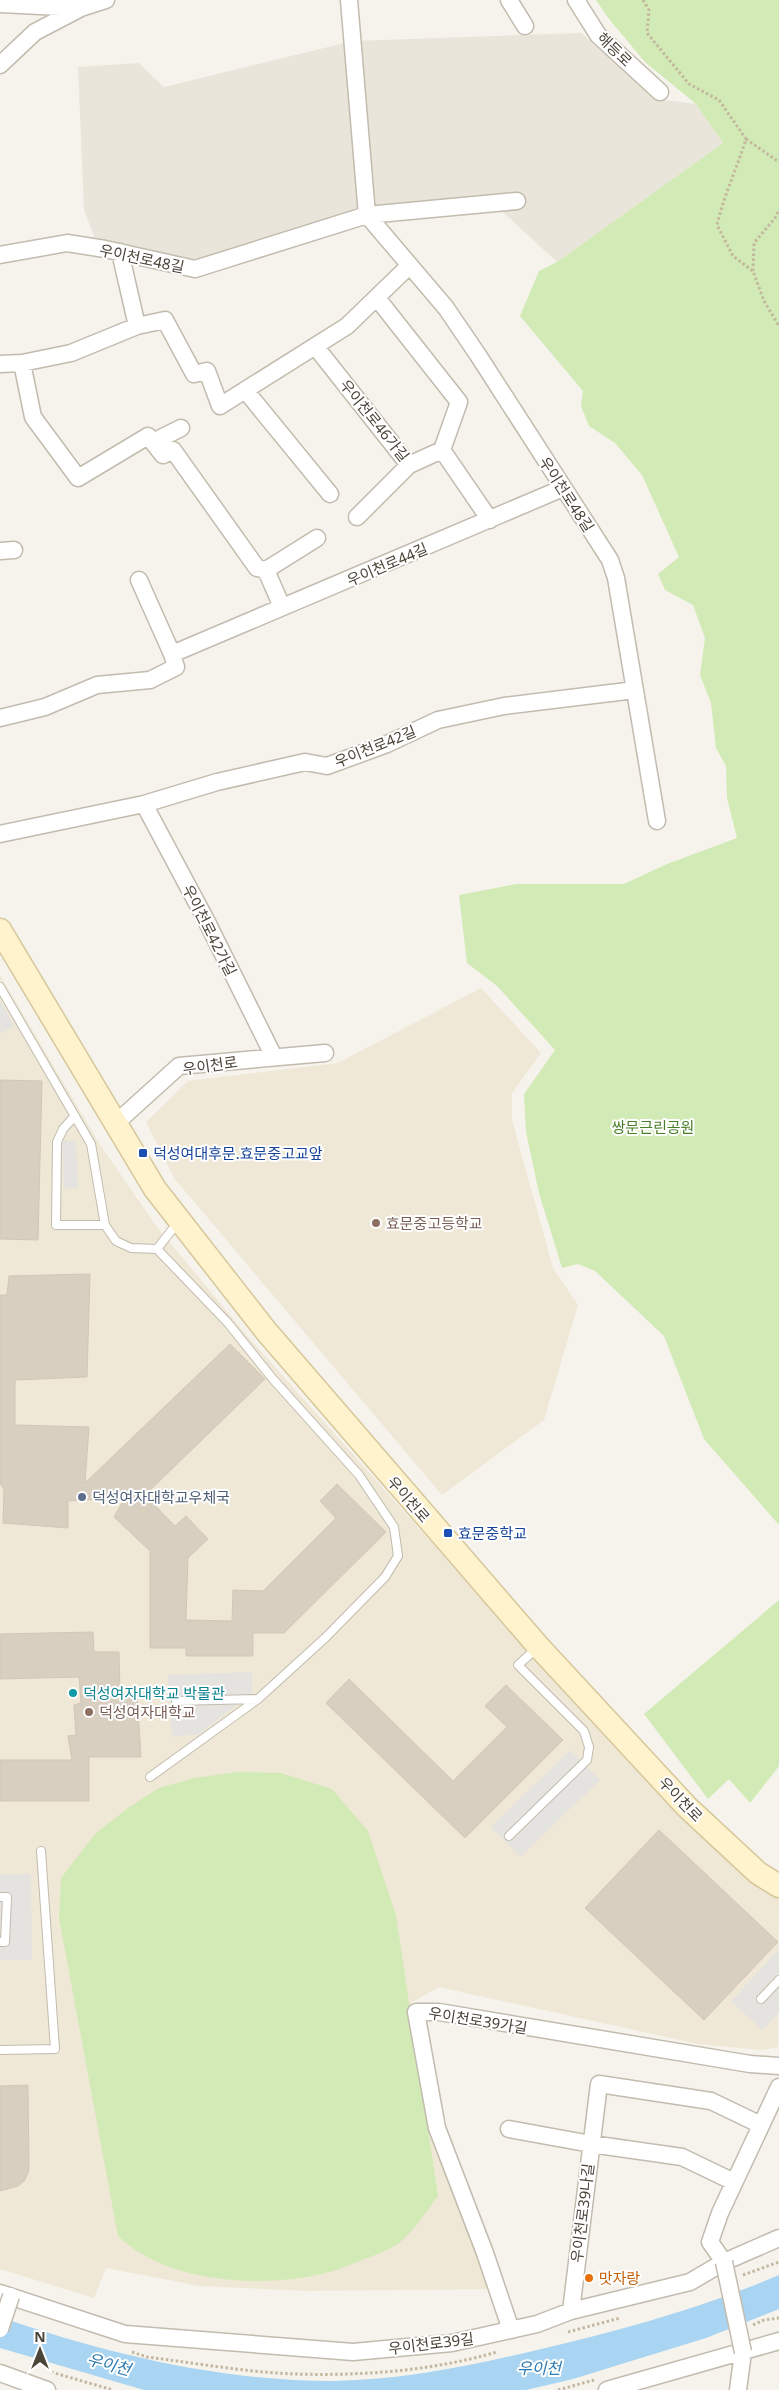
<svg xmlns="http://www.w3.org/2000/svg" width="779" height="2390" font-family="'Noto Sans','Noto Sans KR',sans-serif">
<style>
.residential{fill:#eae5da}
.education{fill:#efe8d6}
.green{fill:#d2eab5}
.parking{fill:#e5e3e0}
.water{fill:#a9d4f2}
.building{fill:#d8cfc1;stroke:#d3c7b4}
.lines{fill:none;stroke-linecap:round;stroke-linejoin:round}
.lane-casing{stroke:#c2bbae;stroke-width:10}
.street-casing{stroke:#c2bbae;stroke-width:19}
.secondary-casing{stroke:#d6c79b;stroke-width:25}
.path{stroke:#c4b79f;stroke-width:3;stroke-dasharray:2.5 2.5;stroke-linecap:butt}
.lane{stroke:#fff;stroke-width:8}
.street{stroke:#fff;stroke-width:16}
.secondary{stroke:#fff3cd;stroke-width:22}
.street-bridge-casing{stroke:#c2bbae;stroke-width:19;stroke-linecap:butt}
.street-bridge{stroke:#fff;stroke-width:16}
.transit-dot{fill:#1a4fb4;stroke:#fff;stroke-width:2}
.education-dot{fill:#8d6e63;stroke:#fff;stroke-width:2}
.service-dot{fill:#5c6f8a;stroke:#fff;stroke-width:2}
.culture-dot{fill:#0f9aa8;stroke:#fff;stroke-width:2}
.food-dot{fill:#e8710a;stroke:#fff;stroke-width:2}
.labels{text-anchor:middle;dominant-baseline:central;stroke-width:4;stroke-linejoin:round;paint-order:stroke}
.street-label{font-size:15px;fill:#4b4439;stroke:#fff}
.park-label{font-size:15px;fill:#4a7f2a;stroke:#fff}
.transit-label{font-size:15px;fill:#164399;stroke:#fff;text-anchor:start}
.education-label{font-size:15px;fill:#785e54;stroke:#fff;text-anchor:start}
.service-label{font-size:15px;fill:#4e5e75;stroke:#fff;text-anchor:start}
.culture-label{font-size:15px;fill:#0d838f;stroke:#fff;text-anchor:start}
.food-label{font-size:15px;fill:#c56008;stroke:#fff;text-anchor:start}
.water-label{font-size:16px;font-style:italic;fill:#2e7ab2;stroke:#fff}
</style>
<rect width="100%" height="100%" fill="#f6f3ec"/>
<path class="residential" d="M581,33L658,99L696,104L723,143L557,262L493,203L367,215L195,269L99,248L84,210L78,67L139,63L164,87L353,41Z"/>
<path class="education" d="M0,975L99,1143L157,1227L249,1338L575,1703L668,1800L779,1895L778,2047L761,2050L698,2044L439,1987L411,2003L433,2126L491,2289L308,2291L200,2286L106,2268L94,2298L0,2269Z
M481,988L541,1053L512,1093V1120L553,1268L578,1305L544,1420L442,1495L174,1178L146,1122L188,1081L338,1063Z"/>
<path class="green" d="M596,0H779V1525L704,1439L664,1336L595,1271L578,1264L562,1268L539,1193L526,1132L524,1094L555,1050L497,986L467,963L459,895L516,884H624L667,864L737,838L727,798L726,766L716,748L711,703L700,675L705,638L693,605L665,590L658,574L679,557L642,475L615,443L589,426L581,406L583,391L520,316L539,271L557,262L723,143L696,104L645,62L609,19Z
M779,1600V1766L750,1803L729,1779L708,1799L644,1714Z
M238,1772L281,1773L332,1789L368,1831L396,1915L438,2196C426,2212 414,2231 399,2243C387,2251 370,2257 357,2262C346,2266 336,2271 325,2273C261,2289 167,2283 118,2236L59,1918L61,1878L95,1834L128,1808L159,1788L194,1778Z"/>
<path class="parking" d="M0,1000L14,1026L0,1034Z
M62,1141H76L78,1188L64,1189Z
M252,1672V1693L199,1734L172,1737L168,1675Z
M570,1750L600,1780L520,1857L491,1827Z
M0,1874H31L32,1960H0Z
M779,1949V2012L762,2030L731,2001Z"/>
<path class="water" d="M779,2275V2309L706,2338L573,2379L526,2390H144L0,2348V2317C107,2354 220,2381 334,2381C402,2380 471,2366 537,2350C619,2331 702,2308 779,2275Z"/>
<path class="building" d="M0,1080L42,1081L38,1240L0,1239Z
M90,1274L87,1377L15,1380V1425L89,1427L85,1483L230,1344L265,1379L145,1495L175,1526L186,1516L208,1539L188,1558L186,1620L232,1621L233,1590L263,1591L336,1518L320,1501L337,1484L386,1532L284,1633H253V1656H186V1648H150V1551L114,1517L125,1498L68,1501V1528L3,1523L4,1489L0,1484V1295H7L9,1276Z
M93,1632L94,1652H119L120,1694L137,1693L141,1757H89V1801H0V1760H72L68,1736L76,1735L74,1705L81,1703L79,1677L0,1679V1634Z
M349,1679L453,1781L507,1727L485,1706L506,1685L563,1740L465,1838L326,1703Z
M659,1830L778,1942L704,2020L585,1908Z
M28,2085L29,2170L25,2180L18,2186L0,2191V2086Z"/>
<g class="lines">
<g class="lane-casing">
<path id="lane" d="M0,987L91,1144L105,1225L116,1241L131,1248L157,1249
M75,1116L63,1129L57,1142L56,1225H105
M176,1701L258,1699
M150,1777L258,1699L325,1638L385,1577L398,1556L394,1527L359,1475L272,1378L228,1323L157,1249L178,1222
M509,1836L587,1760L589,1747L584,1731L518,1665L537,1648
M0,1897H7L5,1942H0
M761,1999L779,1980
M0,2050L55,2049L41,1851"/>
</g>
<g class="street-casing">
<path id="street" d="M349,0L367,215L446,308L478,355L610,560L616,578L657,821
M509,0L525,26
M576,0L598,35L660,92
M0,4L81,8L106,0
M0,65L35,32L81,8L79,0
M120,252L137,326
M0,255L67,243L105,249L195,269L367,215L517,201
M315,346L409,465
M22,363L33,417L78,478L148,436L163,455L173,450L257,568L266,570L282,607
M0,364L22,363L71,353L137,326L165,320L194,374L207,371L220,406L347,326L409,266
M245,390L330,494
M153,442L181,428
M442,450L490,520
M357,517L409,465L442,450L459,402L377,298
M0,551L14,550
M266,570L317,538
M139,580L172,654
M0,718L45,707L97,685L150,680L176,667L172,654L563,488
M144,804L207,922L274,1057
M0,834L144,804L217,782L305,762L327,766L387,744L438,720L504,706L635,690
M116,1123L179,1066L325,1053
M509,2129L591,2144L682,2157L734,2182
M724,2262L710,2242L720,2213L779,2087
M0,2293L125,2334L353,2352L452,2343L537,2324L571,2311L690,2282L724,2262L779,2238
M571,2311L599,2084L711,2101L761,2125
M511,2330L485,2253L437,2128L416,2012H439L750,2064L779,2066
M0,2373L47,2390
M607,2390L779,2341
M738,2390L743,2352"/>
</g>
<g class="secondary-casing">
<path id="secondary" d="M0,930L155,1189L266,1331L538,1646L687,1807L758,1873L779,1886"/>
</g>
<path class="path" d="M643,0L649,10L647,33L689,84L719,100L746,139C737,168 724,195 717,225L733,256L753,271L764,301L779,326
M746,139L779,162
M753,271L754,243L775,218L779,210
M743,2275L779,2262
M753,2325L764,2320L779,2318
M568,2332L620,2318
M132,2352L147,2357C195,2363 245,2372 294,2374C361,2376 432,2371 497,2352
M51,2372L113,2390
M558,2390L594,2380"/>
<use href="#lane" class="lane"/>
<use href="#street" class="street"/>
<use href="#secondary" class="secondary"/>
<g class="street-bridge-casing">
<path id="street-bridge" d="M724,2262L743,2352
M0,2329L11,2296"/>
</g>
<use href="#street-bridge" class="street-bridge"/>
</g>
<g class="transit-dot">
<rect x="138" y="1148" width="10" height="10" rx="2.5"/>
<rect x="443" y="1528" width="10" height="10" rx="2.5"/>
</g>
<g class="education-dot">
<circle cx="376" cy="1223" r="5"/>
<circle cx="89" cy="1712" r="5"/>
</g>
<circle class="service-dot" cx="82" cy="1497" r="5"/>
<circle class="culture-dot" cx="73" cy="1693" r="5"/>
<circle class="food-dot" cx="589" cy="2278" r="5"/>
<g class="labels">
<g class="street-label">
<text transform="translate(615 49) rotate(44)">해등로</text>
<text transform="translate(142 258) rotate(12)">우이천로48길</text>
<text transform="translate(375 420) rotate(51)">우이천로46가길</text>
<text transform="translate(567 494) rotate(57)">우이천로48길</text>
<text transform="translate(387 564) rotate(-23)">우이천로44길</text>
<text transform="translate(375 746) rotate(-22)">우이천로42길</text>
<text transform="translate(210 930) rotate(63)">우이천로42가길</text>
<text transform="translate(210 1065) rotate(-8)">우이천로</text>
<text transform="translate(409 1499) rotate(49)">우이천로</text>
<text transform="translate(681 1799) rotate(46)">우이천로</text>
<text transform="translate(478 2020) rotate(9)">우이천로39가길</text>
<text transform="translate(582 2213) rotate(-83)">우이천로39나길</text>
<text transform="translate(431 2343) rotate(-7)">우이천로39길</text>
</g>
<g class="park-label">
<text x="653" y="1127">쌍문근린공원</text>
</g>
<g class="transit-label">
<text x="153" y="1153">덕성여대후문.효문중고교앞</text>
<text x="458" y="1533">효문중학교</text>
</g>
<g class="education-label">
<text x="386" y="1223">효문중고등학교</text>
<text x="99" y="1712">덕성여자대학교</text>
</g>
<g class="service-label">
<text x="92" y="1497">덕성여자대학교우체국</text>
</g>
<g class="culture-label">
<text x="83" y="1693">덕성여자대학교 박물관</text>
</g>
<g class="food-label">
<text x="599" y="2278">맛자랑</text>
</g>
<g class="water-label">
<text transform="translate(109 2364) rotate(15)">우이천</text>
<text x="539" y="2368">우이천</text>
</g>
</g>
<g transform="translate(40 2350)" stroke="#ffffff" stroke-width="4" paint-order="stroke">
<path d="M0-4L9 19L0 12L-9 19Z" fill="#4b4439"/>
<text y="-8" font-size="14" font-weight="bold" text-anchor="middle" fill="#4b4439">N</text>
</g>
</svg>
